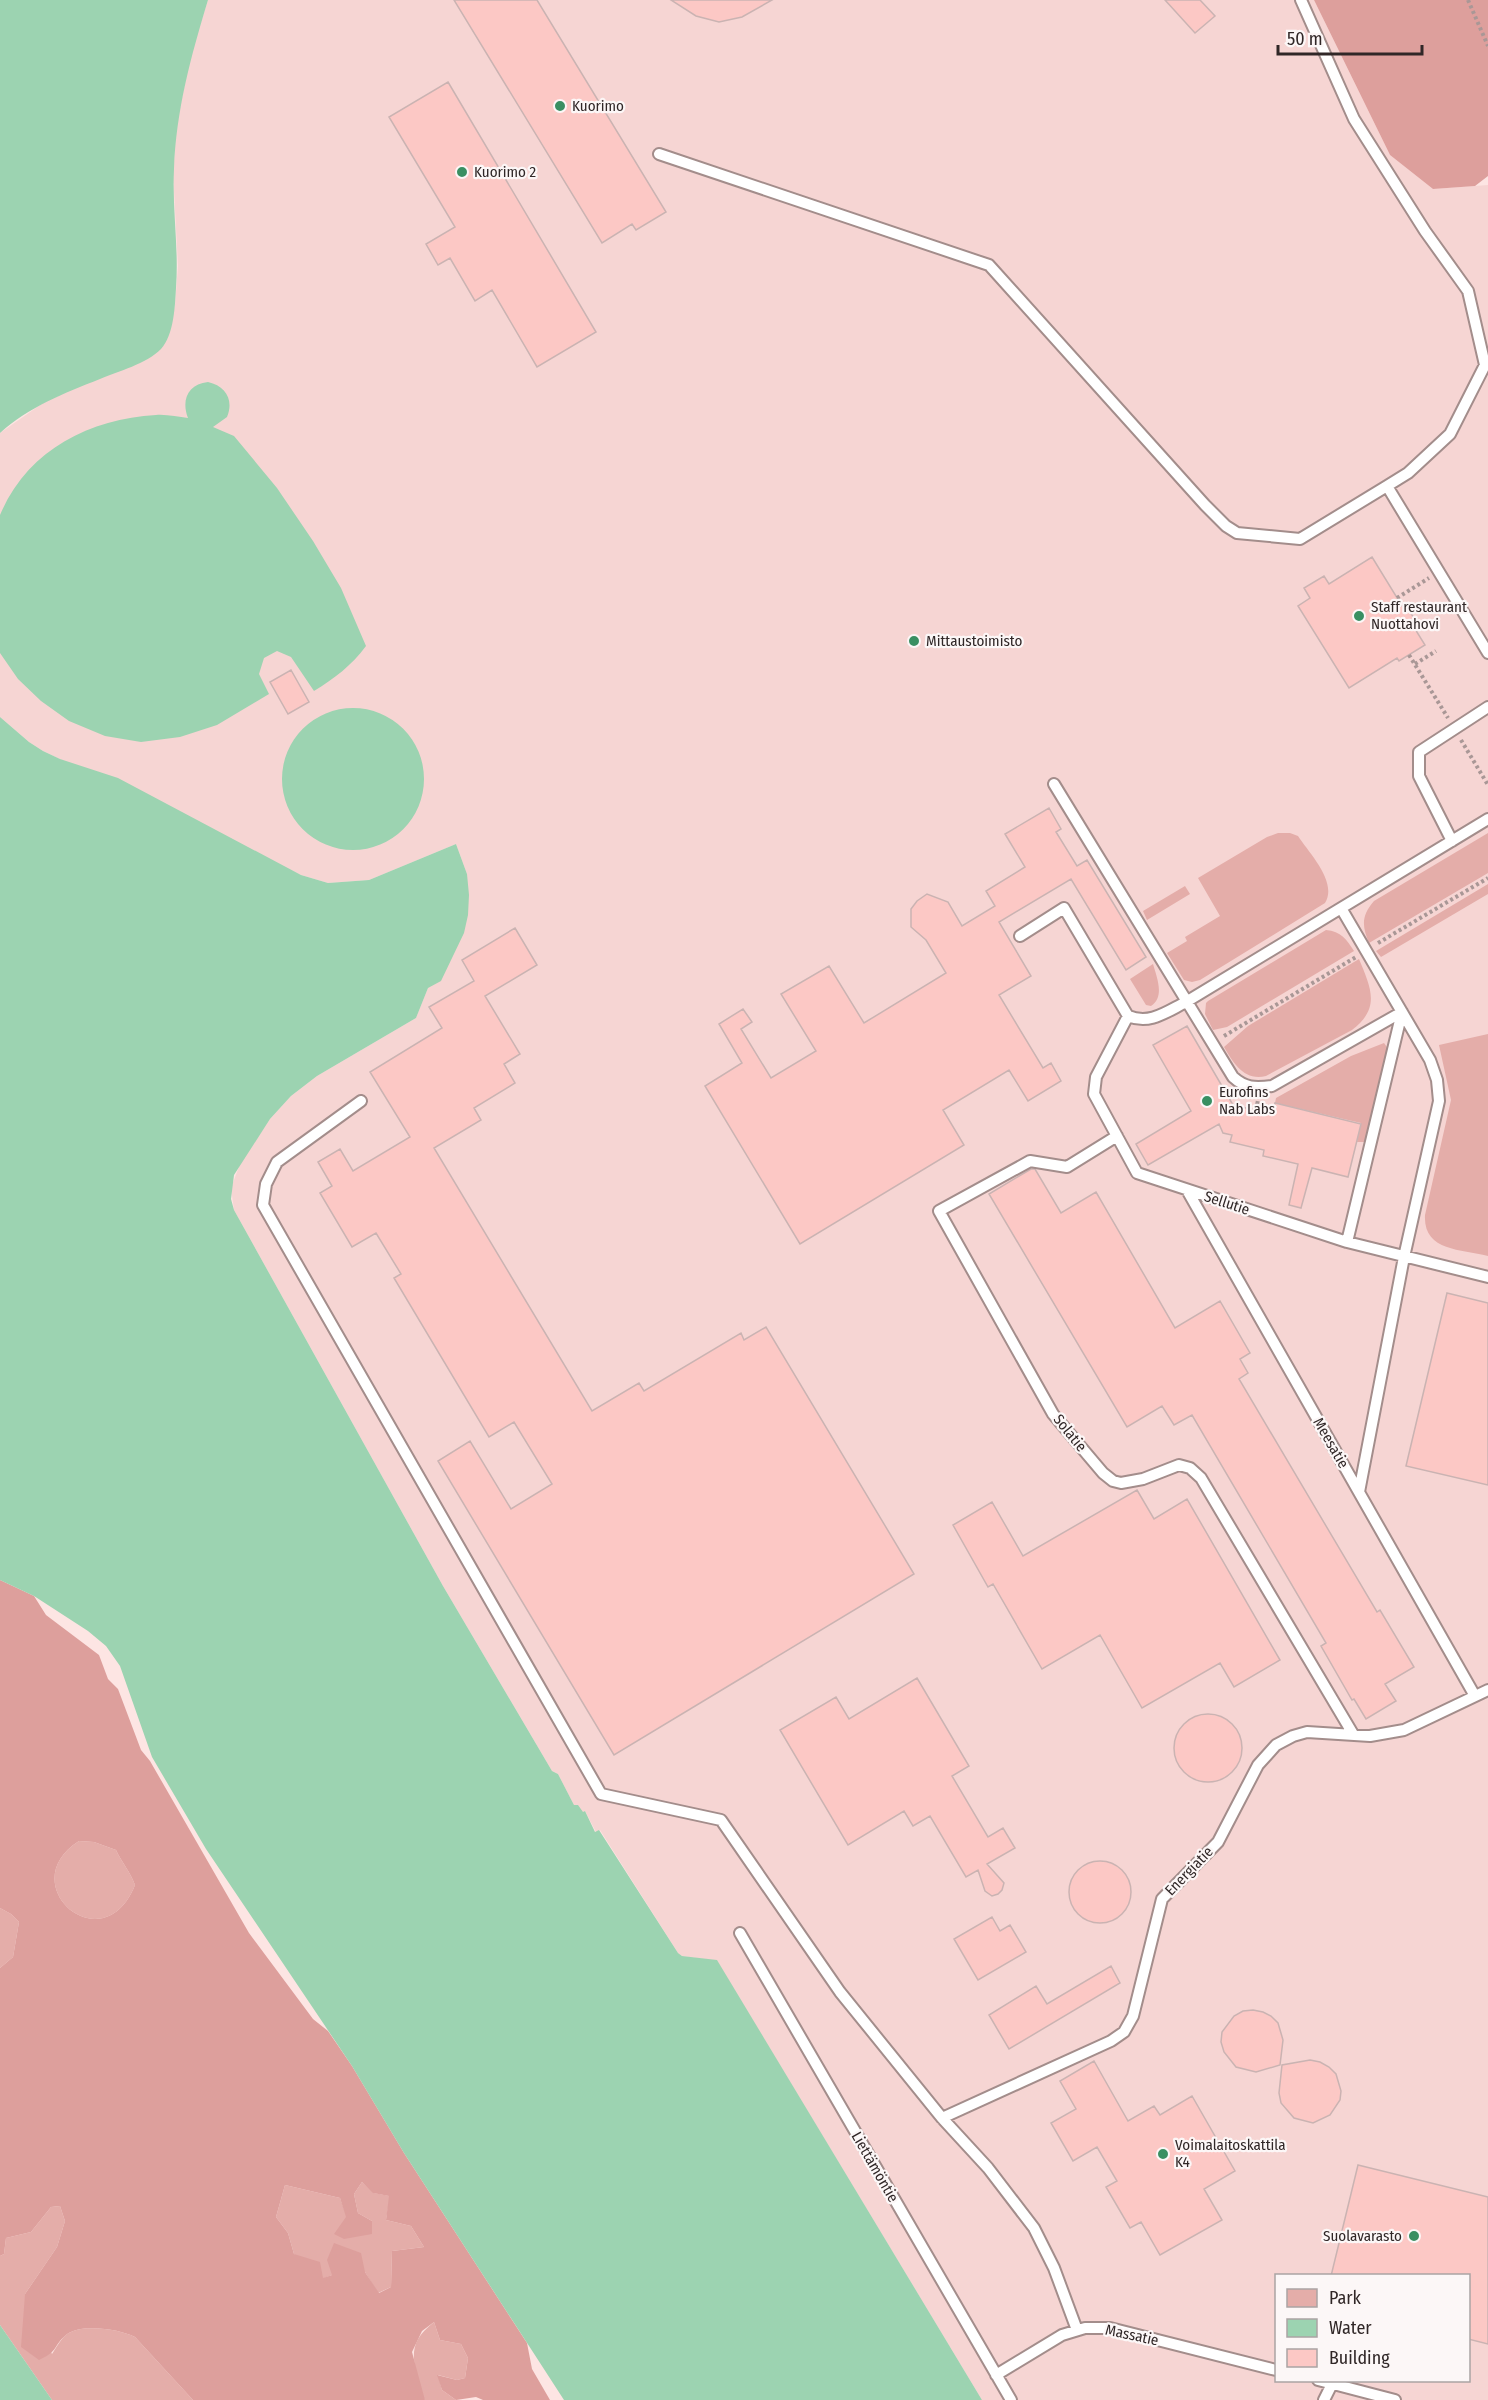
<svg xmlns="http://www.w3.org/2000/svg" width="1488" height="2400" font-family="'Fira Sans Condensed',sans-serif">
<style>
.built{fill:#f6d5d3;fill-rule:evenodd}
.green{fill:#e4ada9}
.forest{fill:#dd9f9c;fill-rule:evenodd}
.water{fill:#9cd3b1}
.building{fill:#fcc8c5;stroke:#cab3b2;stroke-width:1.5}
.lines{fill:none;stroke-linecap:round;stroke-linejoin:round}
.service-casing{stroke:#a38d8b;stroke-width:14}
.path{stroke:#a99796;stroke-width:4;stroke-dasharray:3 3;stroke-linecap:butt}
.service{stroke:#fff;stroke-width:10}
.poi-dot{fill:#3a8f62;stroke:#fcf7f7;stroke-width:2}
.labels{text-anchor:middle;dominant-baseline:central;stroke-width:4.5;stroke-linejoin:round;paint-order:stroke}
.poi-label{font-size:15px;fill:#302727;stroke:#fcf7f7;text-anchor:start}
.street-label{font-size:15px;fill:#302727;stroke:#fcf7f7}
</style>
<rect width="100%" height="100%" fill="#fde5e3"/>
<path class="built" d="M208,0H1314L1390,155L1433,189L1488,185V2400H982L717,1961L682,1956L678,1953L600,1830L596,1832L585,1811L583,1813L574,1805L558,1774L552,1771L443,1586L234,1210L231,1188L240,1164L270,1119L291,1096L317,1076L416,1018L428,988L467,874L456,844L369,880L328,883L301,875L43,751L29,742L0,717V433L43,403L167,340L175,305L178,266L173,172L177,122L191,54ZM1276,2276H1468V2380H1276Z"/>
<path class="green" d="M1278,833H1290L1298,836C1309,853 1338,882 1325,903L1200,980L1192,982L1184,980L1167,953L1187,941L1185,937L1220,916L1198,878L1267,837Z
M1488,833V873L1369,943C1362,926 1361,916 1374,901Z
M1488,884V894L1381,957L1376,951Z
M1185,886L1190,894L1147,920L1143,911Z
M1326,930C1341,931 1347,940 1354,951L1227,1027L1213,1030L1205,1014L1206,1003L1208,1001Z
M1359,959C1371,988 1381,1008 1352,1030L1266,1076C1244,1081 1234,1064 1224,1047L1248,1026Z
M1153,964C1157,978 1165,997 1151,1006L1146,1005L1130,979Z
M1488,1034V1256C1460,1249 1423,1251 1425,1215L1451,1100L1439,1045Z
M1384,1043L1389,1050L1365,1142H1357L1361,1123L1275,1103L1276,1098L1351,1056Z
M79,1841L94,1842L116,1850C122,1863 130,1871 135,1885C103,1965 11,1884 79,1841Z
M0,1908L11,1914L19,1922L13,1957L0,1968Z
M362,2182L374,2193L390,2196L386,2220L411,2226L424,2247L392,2251L391,2287L378,2293L365,2272L332,2275L322,2279L294,2254L288,2233L276,2217L285,2185L340,2198L347,2217L335,2234H372V2221L358,2213L354,2194Z
M60,2206L65,2221L57,2247L25,2294L52,2354C56,2348 60,2340 66,2335C80,2323 120,2329 135,2337L193,2400H52L0,2325V2256L4,2254L6,2238L31,2232L51,2207Z
M434,2322L440,2340L461,2344L468,2358L465,2378L457,2380L438,2375L442,2390L456,2400H425L423,2397C415,2364 403,2346 434,2322Z"/>
<path class="forest" d="M1314,0H1488V176L1475,186L1433,189L1390,155Z
M0,1580L34,1596L46,1615L99,1655L108,1679L118,1689L141,1750L150,1761L249,1933L313,2019L328,2031L352,2066L404,2153L527,2343L532,2369L550,2400H483L476,2397L456,2400L442,2390L437,2375L457,2380L465,2378L468,2358L461,2344L440,2340L434,2322L422,2331L412,2352L425,2400H193L135,2337C120,2329 80,2323 66,2335C53,2346 59,2351 39,2360L21,2347L25,2294L57,2247L65,2221L60,2206L51,2207L31,2232L6,2238L4,2254L0,2256V1968L13,1957L19,1922L11,1914L0,1908ZM79,1841L94,1842L116,1850C122,1863 130,1871 135,1885C103,1965 11,1884 79,1841ZM362,2182L373,2193L389,2196L386,2220L411,2226L424,2247L392,2251L391,2287L379,2293L365,2272L361,2253L334,2243L327,2260L332,2275L323,2278L320,2262L294,2254L288,2233L276,2217L285,2185L340,2198L346,2217L334,2234L344,2239L372,2234V2221L358,2213L354,2194Z"/>
<path class="water" d="M0,0H208C191,56 176,111 174,169C172,209 179,248 176,288C175,306 174,335 161,349C146,364 119,371 100,379C64,393 29,407 0,433Z
M208,382C226,386 234,400 227,417L213,427L234,436L277,488L313,541L341,588L366,646C351,666 335,678 314,691L291,657L277,651L264,658L259,674L269,694L217,725L180,737L141,742L105,736L69,721L41,701L18,679L0,653V515C27,451 88,419 156,415C166,414 178,417 188,418C181,400 188,384 208,382Z
M282 779a71 71 0 1 1 142 0a71 71 0 1 1-142 0Z
M0,717L29,742L43,751L60,759L118,778L301,875L328,883L369,880L456,844L467,874L469,895L468,915L464,933L441,981L428,988L416,1018L317,1076L291,1096L270,1119L234,1175L231,1199L234,1210L443,1586L552,1771L558,1774L574,1805H578L583,1812L585,1811L595,1832L599,1830L678,1953L682,1956L717,1960L982,2400H564L404,2153L352,2066L206,1849L152,1757L120,1666L106,1646L88,1631L34,1596L0,1580Z
M0,2325L52,2400H0Z"/>
<path class="building" d="M454,0H537L666,212L636,230L632,224L602,243Z
M671,0H772L742,17L719,22L696,16Z
M1165,0H1200L1215,16L1195,33Z
M448,82L596,332L537,367L492,290L475,301L450,258L438,265L426,244L455,227L389,117Z
M1372,557L1402,606L1405,604L1419,626L1415,629L1425,645L1399,661L1397,658L1349,688L1298,606L1310,598L1304,588L1324,576L1329,584Z
M291,670L309,702L288,714L270,682Z
M1049,808L1061,829L1056,832L1077,866L1087,860L1146,957L1126,970L1071,879L999,922L1031,976L999,995L1043,1068L1051,1063L1061,1081L1028,1101L1009,1070L943,1110L964,1145L800,1244L705,1086L742,1063L719,1024L743,1009L752,1022L741,1029L771,1078L816,1051L781,994L829,966L864,1023L946,973L926,940L911,927V909L917,901L927,894L948,902L962,926L995,906L986,891L1025,867L1005,834Z
M515,928L537,965L485,996L520,1054L504,1064L515,1083L474,1108L481,1120L434,1148L592,1411L639,1383L644,1391L741,1333L744,1340L766,1327L914,1574L614,1755L438,1461L470,1441L511,1509L552,1484L514,1422L489,1437L394,1278L401,1274L376,1233L352,1247L320,1193L332,1186L318,1162L340,1149L353,1171L410,1137L370,1072L442,1028L429,1007L474,981L462,960Z
M1187,1026L1233,1105L1272,1114L1275,1103L1361,1124L1348,1177L1312,1168L1301,1208L1289,1205L1298,1164L1263,1156L1264,1150L1230,1142L1232,1135L1223,1133L1219,1124L1148,1165L1136,1144L1191,1111L1153,1045Z
M1031,1169H1035L1061,1213L1096,1192L1175,1328L1220,1301L1250,1353L1240,1359L1248,1373L1239,1379L1377,1612L1380,1610L1414,1667L1385,1684L1396,1701L1366,1719L1354,1699L1352,1700L1321,1646L1326,1643L1192,1415L1174,1425L1162,1406L1127,1427L989,1194Z
M1447,1293L1488,1303V1485L1406,1466Z
M1137,1490L1154,1519L1187,1499L1280,1660L1234,1687L1220,1663L1142,1708L1100,1635L1042,1669L993,1584L988,1587L953,1525L992,1502L1023,1556Z
M917,1678L969,1766L952,1776L988,1837L1003,1828L1015,1848L987,1864L1004,1883L1002,1890L998,1894L992,1896L985,1891L978,1870L966,1877L930,1816L913,1826L904,1811L848,1845L780,1730L836,1697L849,1719Z
M1174 1748a34 34 0 1 1 68 0a34 34 0 1 1-68 0Z
M1069 1892a31 31 0 1 1 62 0a31 31 0 1 1-62 0Z
M992,1917L1000,1931L1010,1925L1026,1952L978,1980L954,1939Z
M1111,1966L1120,1983L1009,2049L989,2015L1036,1986L1047,2004Z
M1253,2010L1263,2012L1271,2016L1278,2023L1283,2040L1280,2065L1256,2072L1236,2067L1224,2052L1221,2042L1222,2032L1234,2016L1243,2011Z
M1310,2060L1320,2062L1329,2067L1336,2074L1341,2091L1340,2100L1330,2115L1313,2123L1294,2118L1281,2103L1279,2093L1282,2065Z
M1094,2061L1128,2121L1154,2106L1160,2115L1192,2096L1235,2171L1204,2189L1222,2220L1160,2255L1141,2222L1130,2228L1106,2187L1117,2181L1097,2147L1073,2161L1051,2123L1076,2109L1060,2081Z
M1358,2165L1488,2197V2344L1468,2339V2276H1331Z"/>
<g class="lines">
<g class="service-casing">
<path id="service" d="M1301,0L1354,119L1425,231L1468,291L1485,365L1450,434L1408,473L1387,486L1488,653
M659,154L989,265L1205,505L1226,526L1237,533L1300,539L1387,486
M1054,784L1233,1077C1245,1088 1255,1088 1272,1086L1402,1012
M1452,841L1419,776V752L1488,707
M1341,908L1430,1060L1437,1080L1439,1101L1404,1257L1359,1492
M1020,936L1064,908L1128,1016C1150,1025 1166,1012 1186,1002L1488,819
M1128,1016L1096,1077L1094,1094L1137,1173L1347,1242L1488,1277
M361,1101L277,1162L266,1184L263,1205L601,1794L721,1820L840,1992L942,2118L988,2168L1034,2228L1054,2268L1077,2330
M1117,1136L1067,1167L1030,1161L939,1211L1053,1414L1103,1473L1113,1481L1121,1483L1143,1479L1179,1465L1190,1468L1201,1478L1353,1734
M1187,1190L1475,1696
M1347,1242L1402,1012
M740,1933L1011,2400
M942,2118L1111,2041L1124,2032L1133,2016L1162,1899L1218,1842L1258,1765L1276,1745L1293,1736L1307,1732L1370,1736L1404,1730L1488,1690
M996,2375L1062,2335L1085,2328H1110L1276,2370
M1318,2380L1395,2400
M1324,2400L1332,2384"/>
</g>
<path class="path" d="M1468,0L1488,46
M1397,598L1429,578
M1409,655L1448,718
M1415,664L1436,651
M1461,740L1488,785
M1378,943L1488,878
M1224,1036L1356,957
M1256,1110L1258,1100"/>
<use href="#service" class="service"/>
</g>
<g class="poi-dot">
<circle cx="560" cy="106" r="6"/>
<circle cx="462" cy="172" r="6"/>
<circle cx="1359" cy="616" r="6"/>
<circle cx="914" cy="641" r="6"/>
<circle cx="1207" cy="1101" r="6"/>
<circle cx="1163" cy="2154" r="6"/>
<circle cx="1414" cy="2236" r="6"/>
</g>
<g class="labels">
<g class="poi-label">
<text x="572" y="106">Kuorimo</text>
<text x="474" y="172">Kuorimo 2</text>
<text x="1371" y="607">Staff restaurant<tspan x="1371" dy="17">Nuottahovi</tspan></text>
<text x="926" y="641">Mittaustoimisto</text>
<text x="1219" y="1092">Eurofins<tspan x="1219" dy="17">Nab Labs</tspan></text>
<text x="1175" y="2145">Voimalaitoskattila<tspan x="1175" dy="17">K4</tspan></text>
<text x="1402" y="2236" text-anchor="end">Suolavarasto</text>
</g>
<g class="street-label">
<text transform="translate(1227 1203) rotate(18)">Sellutie</text>
<text transform="translate(1070 1433) rotate(51)">Solatie</text>
<text transform="translate(1331 1443) rotate(60)">Meesatie</text>
<text transform="translate(1189 1871) rotate(-46)">Energiatie</text>
<text transform="translate(875 2167) rotate(60)">Liettämöntie</text>
<text transform="translate(1132 2335) rotate(12)">Massatie</text>
</g>
</g>
<rect x="1275" y="2274" width="195" height="108" fill="#fcf7f7" stroke="#aaa4a4" stroke-width="1.5"/>
<rect x="1287" y="2289" width="30" height="18" fill="#e4ada9" stroke="#aaa4a4" stroke-width="1.5"/>
<text x="1329" y="2304" font-size="18" fill="#302727">Park</text>
<rect x="1287" y="2319" width="30" height="18" fill="#9cd3b1" stroke="#aaa4a4" stroke-width="1.5"/>
<text x="1329" y="2334" font-size="18" fill="#302727">Water</text>
<rect x="1287" y="2349" width="30" height="18" fill="#fcc8c5" stroke="#aaa4a4" stroke-width="1.5"/>
<text x="1329" y="2364" font-size="18" fill="#302727">Building</text>
<path d="M1278 45v9h144v-9" fill="none" stroke="#302727" stroke-width="3"/>
<text x="1287" y="45" font-size="18" fill="#302727" stroke="#fcf7f7" stroke-width="4.5" paint-order="stroke">50 m</text>
</svg>
